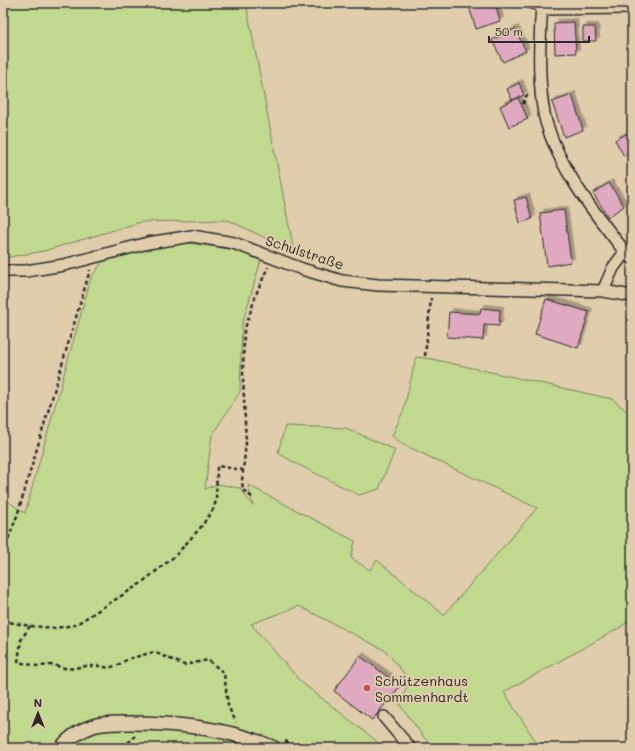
<svg xmlns="http://www.w3.org/2000/svg" width="635" height="751" font-family="Mali,sans-serif">
<style>
.green{fill:#c0d98f;stroke:#76825d}
.building{fill:#dfa9c0;stroke:#2b2b2b;filter:url(#shadow)}
.lines{fill:none;stroke-linecap:round;stroke-linejoin:round}
.service-casing{stroke:#2b2b2b;stroke-width:8}
.minor-casing{stroke:#2b2b2b;stroke-width:14}
.tertiary-casing{stroke:#2b2b2b;stroke-width:16}
.path{stroke:#2b2b2b;stroke-width:2.5;stroke-dasharray:4 3;stroke-linecap:butt}
.service{stroke:#e0cdab;stroke-width:5.5}
.minor{stroke:#e0cdab;stroke-width:11}
.tertiary{stroke:#e0cdab;stroke-width:13}
.poi-dot{fill:#d1495b;stroke:#e0cdab;stroke-width:1.5}
.labels{text-anchor:middle;dominant-baseline:central;stroke-width:4;stroke-linejoin:round;paint-order:stroke}
.street-label{font-size:14px;fill:#2b2b2b;stroke:#e0cdab}
.poi-label{font-size:14px;fill:#2b2b2b;stroke:#e0cdab;text-anchor:start}
</style>
<defs>
<filter id="shadow"><feDropShadow dx="3.5" dy="-3.5" stdDeviation="0" flood-color="#0004"/></filter>
</defs>
<rect width="100%" height="100%" fill="#e0cdab"/>
<filter id="ink" filterUnits="userSpaceOnUse"><feTurbulence type="fractalNoise" baseFrequency=".025" numOctaves="2"/><feDisplacementMap in="SourceGraphic" scale="8" xChannelSelector="R" yChannelSelector="G"/><feConvolveMatrix kernelMatrix="1 2 1 2 8 2 1 2 1" color-interpolation-filters="sRGB"/></filter>
<g filter="url(#ink)">
<path class="green" d="M3,3H246L294,252L228,220L141,222L44,251L3,258Z
M188,243L230,249L261,260L242,325L240,392L212,435L205,489L218,484L240,488L253,506L248,485L355,541L351,558L370,570L377,560L444,615L537,508L402,444L392,436L404,409L416,357L432,359L612,399L632,415V618L621,627L504,692L540,748H432L400,705L409,680L386,651L299,606L251,624L301,682L374,739L383,748H3V498L25,513L91,278L102,262L148,248Z
M285,426L346,428L395,450L379,489L359,495L295,463L278,453Z"/>
<path class="building" d="M468,3H495L500,21L476,29Z
M574,22L576,53L555,54L554,23Z
M583,27H595L596,41H583Z
M515,29L526,51L503,62L492,40Z
M519,83L524,95L512,100L507,89Z
M572,95L583,130L564,137L552,102Z
M518,98L528,119L509,127L500,106Z
M632,131V152L624,156L615,140Z
M609,183L624,206L608,217L593,193Z
M526,197L532,219L520,223L514,200Z
M564,210L571,262L547,266L540,213Z
M546,299L589,312L578,348L535,334Z
M481,308L500,310L499,326L484,325L483,340L447,337L449,312L480,314Z
M360,656L400,686L372,720L334,691Z"/>
<g class="lines">
<g class="service-casing">
<path id="service" d="M523,3L542,9"/>
</g>
<g class="minor-casing">
<path id="minor" d="M543,3C540,16 541,30 540,43C539,65 540,100 546,122C561,172 594,212 625,252L632,258
M542,9L632,8
M3,271H26L64,265L148,243L192,236L234,243L302,269L342,281L378,285L603,291L632,296
M603,291L613,268L625,252
M384,717L410,748"/>
</g>
<g class="tertiary-casing">
<path id="tertiary" d="M61,748C70,737 80,730 93,726C104,722 119,723 130,723C179,723 229,728 274,748"/>
</g>
<path class="path" d="M523,104L526,96L530,94
M425,356L431,298
M252,497L243,490L242,481L246,443L243,376L244,331L257,292L268,267
M3,552L17,516L90,270
M3,621L30,626L55,628L75,625L140,584L175,556L201,527L214,508L216,500L217,466L243,470
M30,626L21,640L18,662L37,666L53,665L68,669L87,666H101L108,668L118,665L128,659L154,652L184,665L208,660L224,673L228,706L236,722
M285,741L300,748
M123,748L135,736"/>
<use href="#service" class="service"/>
<use href="#minor" class="minor"/>
<use href="#tertiary" class="tertiary"/>
</g>
</g>
<circle class="poi-dot" cx="367" cy="688" r="4"/>
<g class="labels">
<g class="street-label">
<text transform="translate(305 252) rotate(18)">Schulstraße</text>
</g>
<g class="poi-label">
<text x="375" y="680">Schützenhaus<tspan x="375" dy="16">Sommenhardt</tspan></text>
</g>
</g>
<rect width="635" height="751" fill="none" stroke="#e0cdab" stroke-width="16"/>
<rect x="8" y="8" width="619" height="735" fill="none" stroke="#2b2b2b" stroke-width="1.5" filter="url(#ink)"/>
<g transform="translate(38 713)" stroke="#e0cdab" stroke-width="3" paint-order="stroke">
<path d="M0-3L7 15L0 10L-7 15Z" fill="#2b2b2b"/>
<text y="-6" font-size="11" font-weight="bold" text-anchor="middle" fill="#2b2b2b">N</text>
</g>
<path d="M489 36v6h100v-6" fill="none" stroke="#2b2b2b" stroke-width="2"/>
<text x="495" y="36" font-size="12" fill="#2b2b2b" stroke="#e0cdab" stroke-width="3" paint-order="stroke">50 m</text>
</svg>
